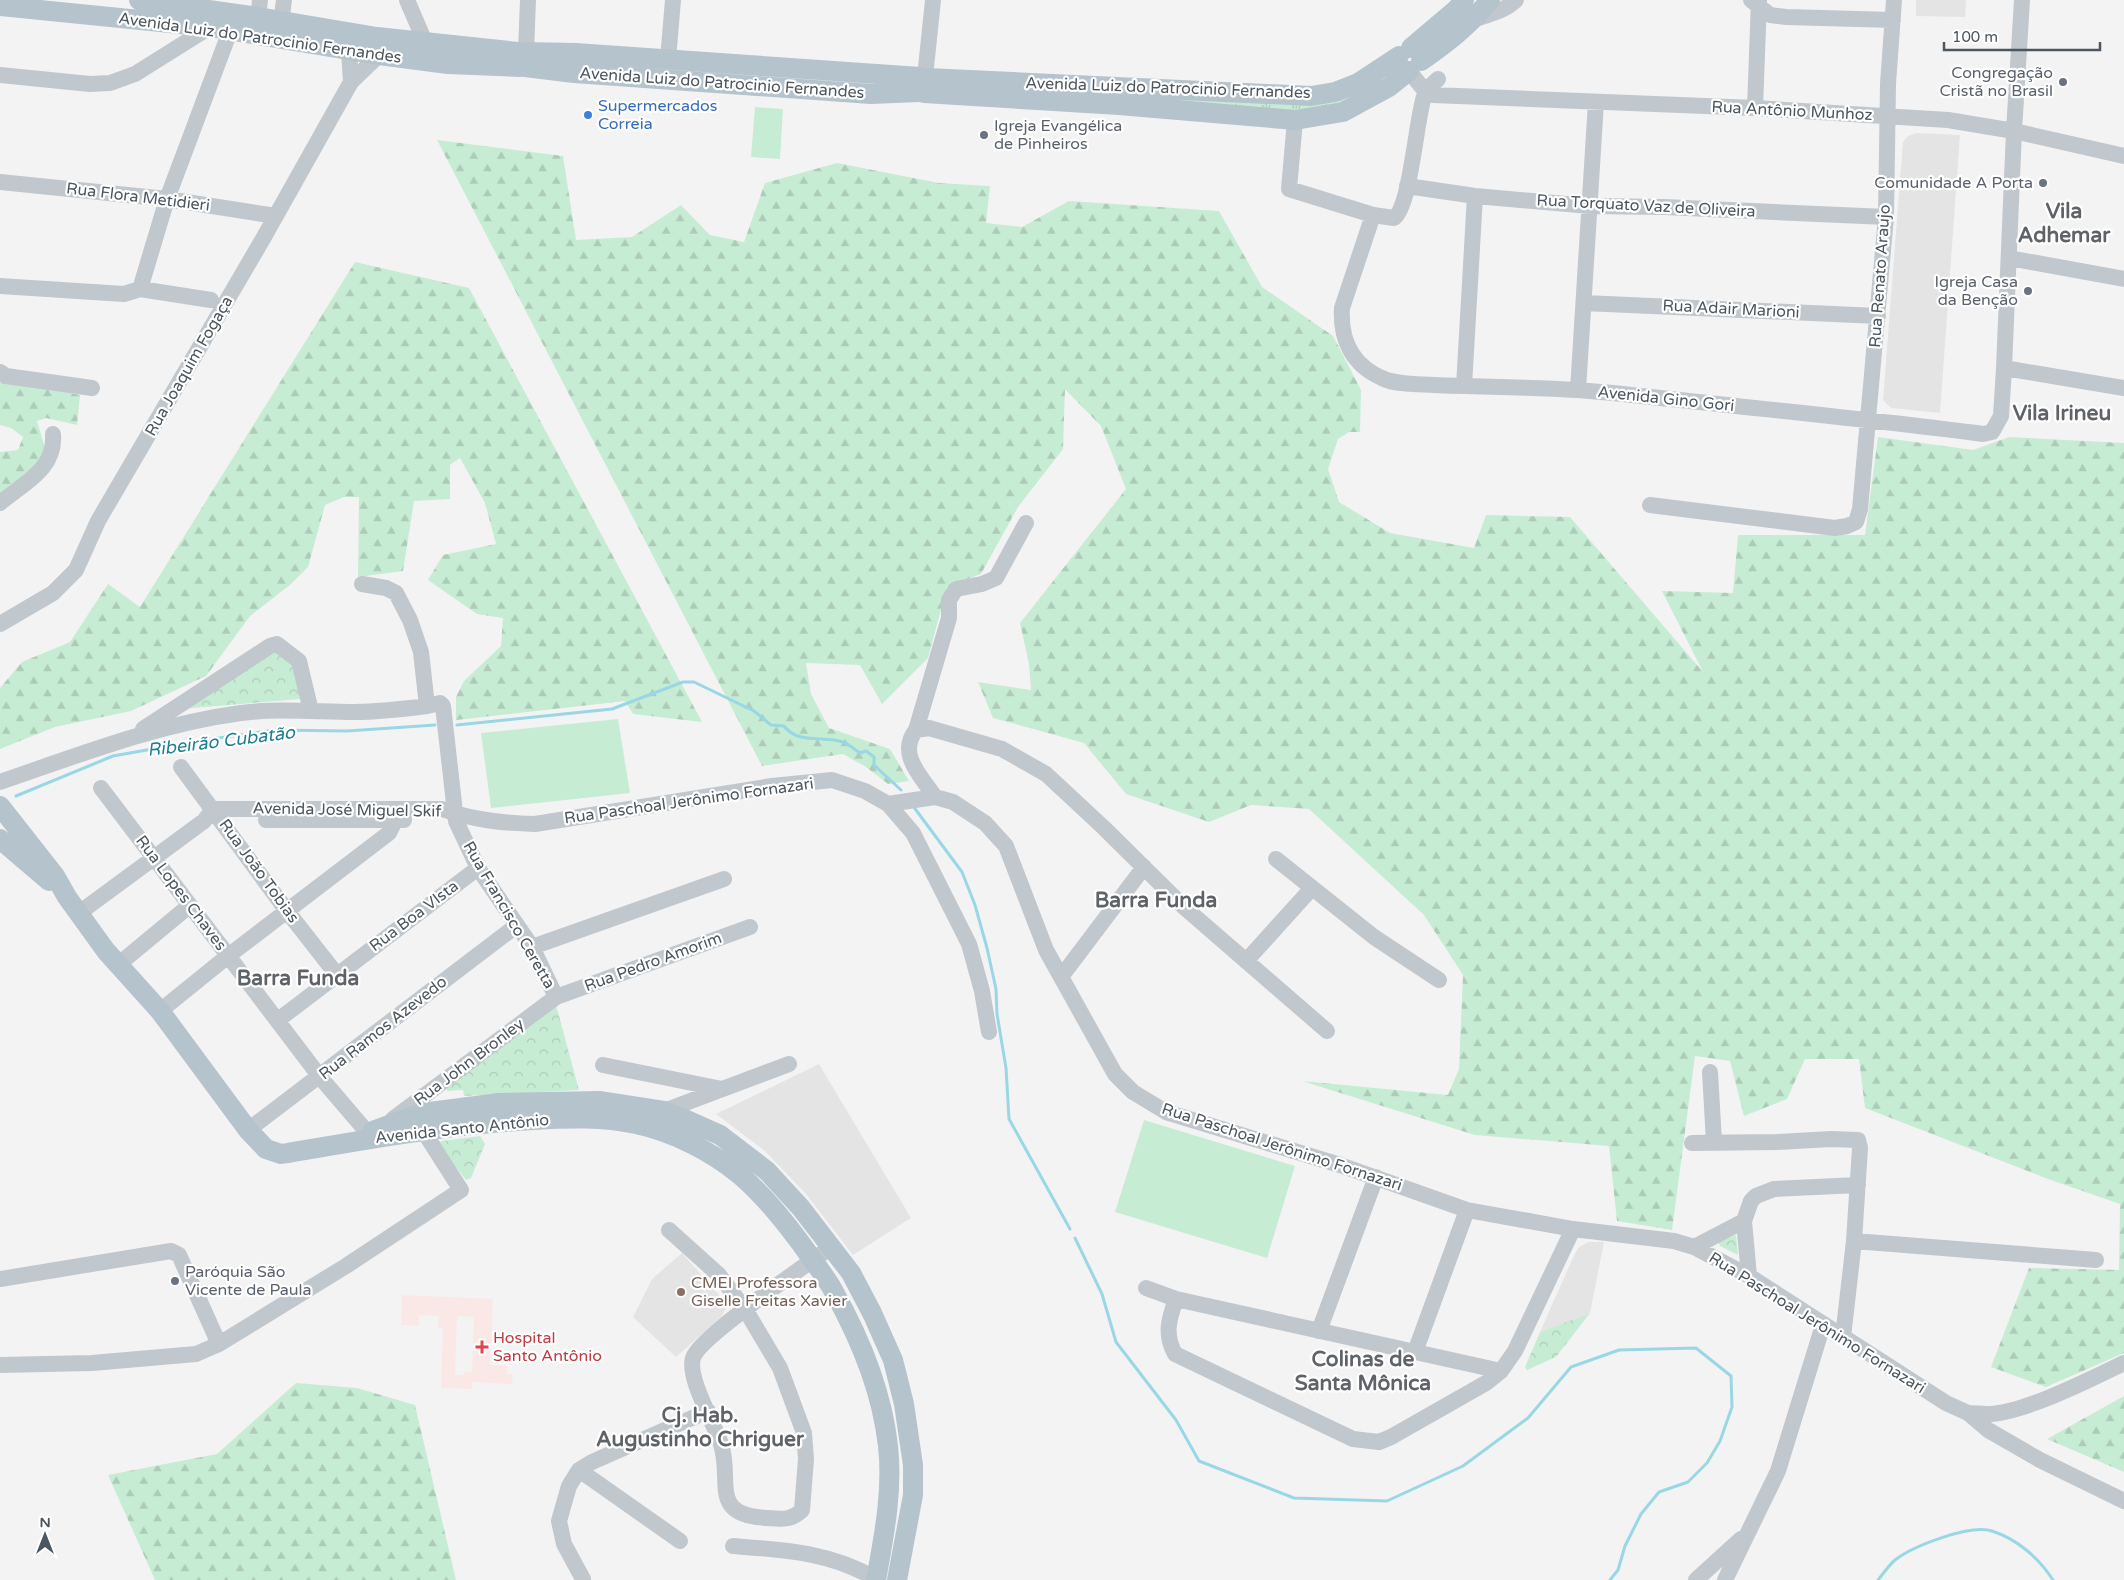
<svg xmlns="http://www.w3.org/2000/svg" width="2124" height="1580" font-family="'Varela Round',sans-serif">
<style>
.education{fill:#e5e4e4}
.medical{fill:#fae8e7;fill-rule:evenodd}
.grass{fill:url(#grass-tufts)}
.forest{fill:url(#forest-firs)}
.park{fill:url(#park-crowns)}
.garden{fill:#c7ecd4}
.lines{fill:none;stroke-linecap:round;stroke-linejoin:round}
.stream{stroke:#99d7e4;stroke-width:3}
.minor{stroke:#c0c7cd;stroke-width:16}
.major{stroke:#b5c3cd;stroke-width:20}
.worship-dot{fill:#6b7280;stroke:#fff;stroke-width:2}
.shop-dot{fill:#3f7fe0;stroke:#fff;stroke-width:2}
.education-dot{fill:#8d6e63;stroke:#fff;stroke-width:2}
.health-dot{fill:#e0444e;stroke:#fff;stroke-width:2}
.labels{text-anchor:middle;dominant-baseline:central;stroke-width:4.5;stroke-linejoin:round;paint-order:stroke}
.street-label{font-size:16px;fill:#4c565e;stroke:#fff}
.worship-label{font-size:16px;fill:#5b616d;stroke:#fff;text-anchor:end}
.shop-label{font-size:16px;fill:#366cbe;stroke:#fff;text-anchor:start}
.education-label{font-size:16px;fill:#785e54;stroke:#fff;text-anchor:start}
.health-label{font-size:16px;fill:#be3a42;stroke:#fff;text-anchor:start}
.water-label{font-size:18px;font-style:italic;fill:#1b7e93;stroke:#fff}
.district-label{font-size:21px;font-weight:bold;fill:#5f6367;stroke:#fff}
</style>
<defs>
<pattern id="grass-tufts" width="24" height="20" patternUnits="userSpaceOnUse" patternTransform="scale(1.25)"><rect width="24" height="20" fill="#c7ecd4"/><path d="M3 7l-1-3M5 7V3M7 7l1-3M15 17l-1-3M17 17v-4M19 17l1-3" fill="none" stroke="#adccb8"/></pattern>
<pattern id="forest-firs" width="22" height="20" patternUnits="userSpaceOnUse" patternTransform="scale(1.25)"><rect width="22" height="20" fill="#c7ecd4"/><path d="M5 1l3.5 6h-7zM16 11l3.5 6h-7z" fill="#adccb8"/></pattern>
<pattern id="park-crowns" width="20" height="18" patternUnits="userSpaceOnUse" patternTransform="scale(1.25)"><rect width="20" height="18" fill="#c7ecd4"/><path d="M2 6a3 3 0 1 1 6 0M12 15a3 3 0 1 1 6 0" fill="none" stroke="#adccb8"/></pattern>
</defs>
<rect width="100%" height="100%" fill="#f4f3f3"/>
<path class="education" d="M1916,0H1966L1965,17L1916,16Z
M1917,133L1960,135L1940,413L1891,408L1883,400L1903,142L1908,136Z
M819,1064L911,1218L853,1255L806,1194L765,1151L716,1114Z
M1588,1242H1604L1590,1313L1540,1332L1571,1262L1578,1248Z
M682,1253L728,1305L722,1316L676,1357L633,1317L652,1279Z"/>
<path class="medical" d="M402,1295L493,1299L490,1365L507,1366V1374H513L512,1384L472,1382V1389L441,1388L443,1328H438L439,1316L419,1315V1326L401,1325ZM457,1316L474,1317L472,1372H465L464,1375H455Z"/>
<path class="grass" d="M1391,69L1397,77L1340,106L1307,111L1132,101L1128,94L1254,102Z"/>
<path class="forest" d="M437,140L563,156L576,240L632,237L681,205L710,235L744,242L765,183L837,163L939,183L990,186L986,223L1022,227L1069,201L1219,211L1262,287L1333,336L1361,390L1360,432H1349L1338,439L1328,469L1339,502L1390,533L1474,548L1486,515L1570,517L1703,672L1662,591L1733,593L1738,535H1865L1878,437L1973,450L2009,437L2124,443V1353L2046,1387L1991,1367L2029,1268L2119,1270L2120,1204L2048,1179L1865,1108L1859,1059H1805L1787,1099L1744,1116L1730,1061L1695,1056L1672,1230L1617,1221L1609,1146L1475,1135L1302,1081L1448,1095L1459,1069L1463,975L1424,915L1309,809L1251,805L1209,822L1126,794L1084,743L993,718L978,682L1031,690L1029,664L1020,623L1126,489L1101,426L1065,389L1063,449L1018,507L981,574L947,587L928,658L882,704L860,665L806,663L811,694L829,728L890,749L909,781L888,784L866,767L843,754L762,766Z
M355,262L469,288L702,722L633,714L625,701L456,720V697L464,681L501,646L503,618L477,614L428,580L443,555L496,544L485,503L460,458L450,465V499L414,501L403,571L358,577L359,497H344L325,505L308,567L291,584L250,616L206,676L131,711L55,727L0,749V688L22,662L70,642L108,584L140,607Z
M0,378L80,395L77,425L46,418L37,421L47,455L36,467L0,494V452L18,450L23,437L11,428L0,425Z
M296,1383L357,1388L415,1405L456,1580H155L108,1475L217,1454Z
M2124,1396V1472L2047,1439Z"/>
<path class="park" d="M271,649L293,660L300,699L181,709Z
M555,1001L579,1090L464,1096L463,1090L447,1091L446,1083Z
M480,1136L485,1144L471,1178L466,1180L441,1148L440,1143L442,1141Z
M1736,1235L1738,1255L1720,1246L1718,1242Z
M1590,1313L1556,1357L1527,1370L1525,1367L1540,1332Z"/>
<path class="garden" d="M755,107L783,109L780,159L751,157Z
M618,719L630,793L491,808L481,733Z
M1144,1120L1295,1166L1267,1258L1115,1212Z"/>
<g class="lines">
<path class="stream" d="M457,725L612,709L683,682H694L754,711L771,725L784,726C798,745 824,735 843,742C849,744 855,750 860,753L866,751L874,757V765L901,790
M16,796L113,756L197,741L275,730L347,731L435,725
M913,806L962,872L975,905L987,948L996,989L997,1014L1006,1068L1009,1119L1070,1229
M1075,1238L1102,1294L1116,1342L1176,1420L1199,1461L1294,1498L1387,1501L1463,1466L1528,1418L1571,1367L1619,1350L1696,1348L1731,1376L1732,1407L1720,1441L1707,1463L1688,1482L1659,1492L1641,1514L1625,1546L1618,1570L1610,1580
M1878,1580C1883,1574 1889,1565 1895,1560C1913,1546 1970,1524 1992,1531C2017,1539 2039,1558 2053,1580"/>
<path class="minor" d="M407,0L425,42
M1751,0L1770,15L1786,17L1893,20
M1475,19C1491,14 1504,11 1516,0
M257,28L260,0
M280,31L284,0
M349,51L351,82
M526,52L528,0
M668,59L673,0
M1409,71L1425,91L1433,95L1755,108L1948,120L2014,131L2124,156
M0,75L90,84L110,83L135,74L210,27
M925,77L933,0
M1755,108L1759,0
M1295,120L1289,189L1373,215L1394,218C1411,206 1416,117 1425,93C1427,88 1434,83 1438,79
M0,182L167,199L276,216
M1407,186L1475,196L1590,206L1664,207L1886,217
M1373,215L1342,308C1340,339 1352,365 1382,378C1396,385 1418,384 1434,385C1482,387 1529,387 1577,390C1621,393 1665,399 1709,403C1800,413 1891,422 1983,434L1992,432L2001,416L2004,368L2014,131L2022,0
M2009,258L2124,279
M0,286L124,294L140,289L211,300
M140,289L167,199L230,31
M1584,303L1878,316
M2004,368L2124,388
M0,372L6,376L92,388
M1464,386L1475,196
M1578,390L1596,102
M0,503C24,483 56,469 53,434
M1650,505L1835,528L1847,526L1856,522L1860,509L1886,217L1888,84L1894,0
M362,584L386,588L396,593L410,620L421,652L427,706L440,703L443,706L456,821L478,868L532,947L556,997
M0,624L53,593L76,570L98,521L264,237L351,82L379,55
M143,729L270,646L277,644L299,661L311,711
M916,730L949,618V600L956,589L982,584L996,578L1026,523
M181,767L287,911L337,975
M0,782C79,755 158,724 241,713C279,708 317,712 355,712C379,712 403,709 427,706
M101,788L320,1077L373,1139
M935,797C921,776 897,754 916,730L929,728L1002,749L1046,774L1103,827L1185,908L1327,1031
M888,804L913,833L969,944L982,991L989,1032
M266,820H404
M1276,859L1374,937L1439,980
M79,913L204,821L213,809H442C473,820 502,823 535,824L772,786L832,780L865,791L888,804L935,797L953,802L985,823L1006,846L1046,950L1115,1074L1133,1092L1166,1112L1340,1165L1467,1210L1573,1229L1674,1241L1694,1247L1749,1276L1946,1403L1968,1413L1988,1430L2040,1460L2124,1501
M532,947L724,879
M1246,961L1312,888
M119,964L189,906
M1061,977L1144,867
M160,1011L228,956L389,833L395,821L397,809
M278,1020L478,868
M603,1065L722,1089
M1710,1072L1714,1142
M659,1116L664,1111L789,1064
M393,1119L556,997L750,927
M248,1130L516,926
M1692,1143L1777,1142L1831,1139L1858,1140L1860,1148L1854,1241L1843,1337
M669,1230L719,1275L745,1309L780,1368L804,1433L806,1459L802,1510C791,1521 781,1519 767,1518C708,1515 733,1482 721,1444C714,1423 687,1378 693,1358C699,1337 808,1264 831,1247
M1854,1241L2096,1260
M1694,1247L1744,1221
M1749,1276L1744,1221L1751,1201L1756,1196L1774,1189L1858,1185
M0,1279L171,1251L179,1255L219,1344
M1146,1288L1176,1299L1501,1371
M1176,1299C1169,1319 1164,1334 1175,1354L1353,1439L1379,1442L1391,1437L1486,1383L1501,1371L1515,1351L1573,1229
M1319,1331L1376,1177
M1415,1352L1467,1210
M0,1365L92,1363L196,1354L219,1344L346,1266L461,1190L424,1132L423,1119
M1968,1413C1974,1413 1981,1414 1987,1414C2022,1414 2091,1379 2124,1363
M579,1470L680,1541
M733,1546C785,1550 830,1552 876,1579
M583,1579L564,1544L559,1521L569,1486L579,1470L592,1462L708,1411
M1696,1580L1741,1539
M1725,1580L1778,1471L1823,1325"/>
<path class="major" d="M139,0L258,17L377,37L518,52
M0,6L210,27L379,55L448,64L520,67
M1411,48L1457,9L1464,0
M526,52L575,53L920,77
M1421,61C1447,43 1470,25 1490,0
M525,67L574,73L871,94L919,92
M927,78L1311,96L1335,92L1358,83L1399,56
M924,93L1119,105L1295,120L1343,112L1389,87L1409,71
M0,806L55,876L67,897L106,951L160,1011L248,1130L266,1149L281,1154C365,1140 450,1124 534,1120C569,1118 602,1117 636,1124C673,1132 711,1151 740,1175C768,1199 791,1229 812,1259C819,1269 827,1279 833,1290C860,1338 882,1391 888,1446C893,1491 884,1536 876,1580
M0,839L49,881
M373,1131L422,1113L499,1103L599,1101L664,1111L682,1118L720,1135L767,1171L801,1208L851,1273L872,1313L893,1360L904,1404L913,1465V1495L897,1580"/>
</g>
<g class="worship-dot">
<circle cx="2063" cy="82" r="5"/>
<circle cx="984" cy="135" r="5"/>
<circle cx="2043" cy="183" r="5"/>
<circle cx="2028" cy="291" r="5"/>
<circle cx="175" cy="1281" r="5"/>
</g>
<circle class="shop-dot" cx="588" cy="115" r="5"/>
<circle class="education-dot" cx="681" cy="1292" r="5"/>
<path class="health-dot" d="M479.5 1339.5h5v5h5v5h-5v5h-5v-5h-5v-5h5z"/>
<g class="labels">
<g class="street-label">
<text transform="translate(260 38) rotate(8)">Avenida Luiz do Patrocinio Fernandes</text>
<text transform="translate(722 83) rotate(4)">Avenida Luiz do Patrocinio Fernandes</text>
<text transform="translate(1168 88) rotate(2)">Avenida Luiz do Patrocinio Fernandes</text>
<text transform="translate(1792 111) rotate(3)">Rua Antônio Munhoz</text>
<text transform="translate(138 197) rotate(7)">Rua Flora Metidieri</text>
<text transform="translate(1646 206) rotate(3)">Rua Torquato Vaz de Oliveira</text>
<text transform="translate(1880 276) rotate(-86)">Rua Renato Araujo</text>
<text transform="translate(1731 309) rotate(3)">Rua Adair Marioni</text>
<text transform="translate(189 366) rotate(-60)">Rua Joaquim Fogaça</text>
<text transform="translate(1666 399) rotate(6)">Avenida Gino Gori</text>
<text transform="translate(689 801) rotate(-8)">Rua Paschoal Jerônimo Fornazari</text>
<text transform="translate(347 810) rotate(1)">Avenida José Miguel Skif</text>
<text transform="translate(259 871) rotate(54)">Rua João Tobias</text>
<text transform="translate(181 893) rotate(53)">Rua Lopes Chaves</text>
<text transform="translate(509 915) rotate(60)">Rua Francisco Ceretta</text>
<text transform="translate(414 916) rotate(-37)">Rua Boa VIsta</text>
<text transform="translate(653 962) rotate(-20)">Rua Pedro Amorim</text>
<text transform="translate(383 1028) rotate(-38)">Rua Ramos Azevedo</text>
<text transform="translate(469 1062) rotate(-37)">Rua John Bronley</text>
<text transform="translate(462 1129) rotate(-6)">Avenida Santo Antônio</text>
<text transform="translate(1282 1147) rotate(18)">Rua Paschoal Jerônimo Fornazari</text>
<text transform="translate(1817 1323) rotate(32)">Rua Paschoal Jerônimo Fornazari</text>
</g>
<g class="worship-label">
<text x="2053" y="73">Congregação<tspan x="2053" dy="18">Cristã no Brasil</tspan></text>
<text x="994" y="126" text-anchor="start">Igreja Evangélica<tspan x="994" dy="18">de Pinheiros</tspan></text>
<text x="2033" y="183">Comunidade A Porta</text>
<text x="2018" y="282">Igreja Casa<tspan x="2018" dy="18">da Benção</tspan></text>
<text x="185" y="1272" text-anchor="start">Paróquia São<tspan x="185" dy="18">Vicente de Paula</tspan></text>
</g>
<g class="shop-label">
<text x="598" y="106">Supermercados<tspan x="598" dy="18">Correia</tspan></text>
</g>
<g class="education-label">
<text x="691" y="1283">CMEI Professora<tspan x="691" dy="18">Giselle Freitas Xavier</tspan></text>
</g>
<g class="health-label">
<text x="493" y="1338">Hospital<tspan x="493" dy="18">Santo Antônio</tspan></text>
</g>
<g class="water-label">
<text transform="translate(221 741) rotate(-7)">Ribeirão Cubatão</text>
</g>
<g class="district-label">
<text x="2064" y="211">Vila<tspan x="2064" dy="24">Adhemar</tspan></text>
<text x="2062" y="413">Vila Irineu</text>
<text x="1156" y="900">Barra Funda</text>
<text x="298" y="978">Barra Funda</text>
<text x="1363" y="1359">Colinas de<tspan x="1363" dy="24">Santa Mônica</tspan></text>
<text x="700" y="1415">Cj. Hab.<tspan x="700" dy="24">Augustinho Chriguer</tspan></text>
</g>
</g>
<g transform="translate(45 1535)" stroke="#ffffff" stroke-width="4" paint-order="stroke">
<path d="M0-4L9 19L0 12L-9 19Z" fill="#4c565e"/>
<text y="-8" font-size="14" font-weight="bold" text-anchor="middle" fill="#4c565e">N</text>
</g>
<path d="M1944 42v8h156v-8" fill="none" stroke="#4c565e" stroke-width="2.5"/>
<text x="1952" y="42" font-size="15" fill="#4c565e" stroke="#ffffff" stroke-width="4" paint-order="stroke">100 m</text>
</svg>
